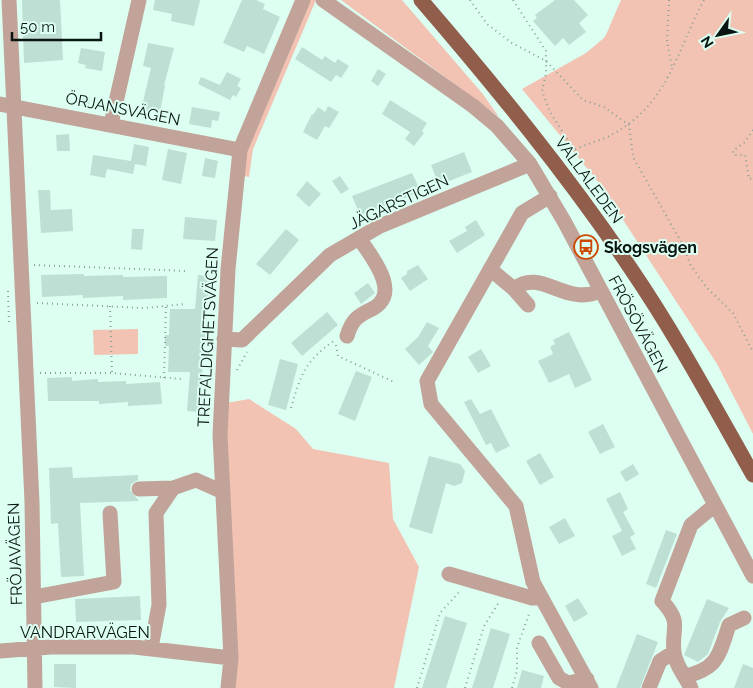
<svg xmlns="http://www.w3.org/2000/svg" width="753" height="688" font-family="Raleway,sans-serif">
<style>
.green{fill:#f2c2b2}
.building{fill:#bedfd3}
.lines{fill:none;stroke-linecap:round;stroke-linejoin:round}
.path{stroke:#88a198;stroke-width:2;stroke-dasharray:1 4;stroke-linecap:butt}
.minor{stroke:#c1a399;stroke-width:15}
.major{stroke:#915e4c;stroke-width:15}
.labels{text-anchor:middle;dominant-baseline:central;stroke-width:4;stroke-linejoin:round;paint-order:stroke}
.street-label{font-size:16px;fill:#091511;stroke:#dcfff2}
.poi-label{font-size:16px;font-weight:bold;fill:#091511;stroke:#dcfff2;text-anchor:start}
</style>
<rect width="100%" height="100%" fill="#dcfff2"/>
<path class="green" d="M303,0H316L253,149L249,177L238,175Z
M341,0H402L482,93L499,117Z
M621,0H753V434L717,364L599,183L522,89L586,53L605,37Z
M138,329V354L94,355L93,330Z
M249,399L296,429L313,449L389,463L393,519L419,567L394,688H232L226,403Z"/>
<path class="building" d="M22,0H60L63,60L24,63Z
M155,0H200L194,26L171,21L172,14L153,10Z
M242,0H256L265,4L263,9L280,17L264,54L247,46L244,52L223,43Z
M555,0H574L588,15L579,23L586,32L569,45L563,38L555,46L533,21L537,18L535,15Z
M148,43L174,48L164,85H165L160,113L141,110L151,68L143,66Z
M302,47L322,60L325,56L335,63L338,59L349,66L341,78L336,75L331,82L295,59Z
M81,48L105,52L102,71L85,68L86,65L78,63Z
M378,69L386,74L378,86L371,81Z
M227,72L241,79L237,86L241,88L236,97L233,95L230,100L198,84L201,77L220,85Z
M78,95L90,97L89,107L76,105Z
M390,100L427,123L422,131L424,133L414,146L405,139L410,132L382,114Z
M328,106L339,112L329,128L325,126L317,140L303,132L312,114L313,115L318,107L325,112Z
M192,107L220,112L218,121L212,120L211,128L189,124Z
M69,134L70,151H57L56,135Z
M134,144L149,147L146,166L135,164L133,174L107,169L105,178L90,175L93,155L131,161Z
M168,149L187,153L181,184L162,180Z
M464,152L472,172L439,185L431,165Z
M205,158L218,161L215,178L202,176Z
M412,173L421,192L360,215L352,196Z
M340,176L349,189L341,194L332,181Z
M307,181L321,194L309,207L296,195Z
M38,190H50L51,210L72,209L73,231L41,233Z
M185,217L217,220L215,241L183,239Z
M476,220L485,235L457,253L449,241L467,231L465,227Z
M132,229H144L142,250L131,249Z
M286,229L299,240L270,275L256,264Z
M418,265L428,279L410,291L401,278L407,274V271Z
M84,274V276L123,275V277L167,276V298L123,300V296L83,298V295L42,297L41,275Z
M198,275L210,276L199,412L187,411L190,372H168L169,346H165V335H169L170,309H195Z
M368,283L375,293L361,304L354,293Z
M327,312L338,325L302,356L291,343Z
M427,322L439,328L428,346L433,352L419,365L405,349L418,337Z
M569,332L592,380L575,388L569,374L549,383L538,361L553,354L550,347L555,344L553,340Z
M481,349L491,366L478,373L468,357Z
M280,359L298,364L286,410L268,405Z
M356,371L372,377L355,421L338,414Z
M72,377V381L98,379V382L126,381V384L160,382L162,404L128,406V402L99,404V401H48L47,378Z
M471,399L480,414L491,409L510,446L496,453L491,443L486,445L464,402Z
M603,424L615,447L600,454L588,432Z
M540,453L554,477L540,485L526,461Z
M429,456L460,464L465,471L462,483L454,486L446,483L432,534L409,527Z
M633,464L639,474L626,482L620,472Z
M72,467L73,478L138,475V480L131,484L130,490L139,501L80,503L84,576L61,577L58,523L51,524L49,468Z
M620,492L628,509L623,512L635,534L630,537L636,549L622,556L612,536L622,531L606,499Z
M565,518L575,536L559,544L549,527Z
M666,530L677,534L656,588L646,584Z
M140,596L141,620L76,622L75,599Z
M578,598L588,614L574,622L565,606Z
M707,599L729,608L720,622L708,654L698,662L684,655Z
M445,616L467,623L446,688H422Z
M491,628L510,634L493,688H472Z
M637,634L658,642L640,688H616Z
M54,664H76V688L54,687Z
M743,664L753,668V688H734Z
M522,670L544,676L541,688H517Z"/>
<g class="lines">
<path class="path" d="M470,0L487,24L512,43L546,61L583,100L604,107L629,125L633,157L684,247L690,264L706,287L733,313L753,352
M513,0L546,51V74L542,91L550,112L574,150C586,144 603,140 613,134C669,103 676,52 704,0
M669,0L667,41L672,67
M753,130L745,142L733,151L734,155H745L749,179L753,178
M34,265L187,271
M8,291L9,324
M37,303L144,308L185,304
M110,306L112,373
M336,345L338,356L394,382
M237,370L247,352
M40,373H112L182,379
M164,378L166,306
M291,408C301,374 305,361 335,340
M417,688L440,613L460,591
M465,688L484,626L499,602
M512,688L517,671V648L530,611"/>
<path class="minor" d="M9,0L32,502L35,688
M323,0L473,106L497,126L530,164L564,221L753,576
M0,104L240,150
M111,124L139,0
M550,196L522,213L427,381L431,404L516,506L533,582L591,688
M490,269L514,289C541,267 565,307 600,291
M514,289L528,305
M347,336C352,320 357,316 372,309C403,293 370,255 359,238
M224,339L242,340L330,255L380,226L530,164
M139,489L173,488
M449,574L532,598H542
M34,597L114,582L110,513
M539,643L559,678L568,683L587,679
M151,648L159,605L156,513L173,488L196,480L223,492
M0,651L51,647H134L231,658
M685,676C718,669 719,655 729,625L744,618
M228,688L231,658L220,435L228,269L240,150L303,0
M649,688L660,661L674,652
M691,688C686,678 675,664 674,652C671,627 683,624 662,601L691,525L715,505"/>
<path class="major" d="M421,0C495,86 567,174 631,269C676,335 714,406 753,475"/>
</g>
<defs>
<g id="bus-ring" transform="scale(1.25)"><circle r="9.5" fill="#dcfff2" stroke="#cc4700" stroke-width="1.5"/><path d="M-5-6H5V4H4V6H2V4H-2V6H-4V4H-5ZM-3.5-4V0h7V-4ZM-3.5 1.2v1.5H-2V1.2ZM2 1.2v1.5H3.5V1.2Z" fill="#cc4700"/></g>
</defs>
<g fill-rule="evenodd">
<use href="#bus-ring" x="586" y="247"/>
</g>
<g class="labels">
<g class="street-label">
<text transform="translate(123 109) rotate(11)">ÖRJANSVÄGEN</text>
<text transform="translate(589 180) rotate(54)">VALLALEDEN</text>
<text transform="translate(399 202) rotate(-25)">JÄGARSTIGEN</text>
<text transform="translate(638 324) rotate(62)">FRÖSÖVÄGEN</text>
<text transform="translate(208 337) rotate(-87)">TREFALDIGHETSVÄGEN</text>
<text transform="translate(15 554) rotate(-92)">FRÖJAVÄGEN</text>
<text x="85" y="632">VANDRARVÄGEN</text>
</g>
<g class="poi-label">
<text x="604" y="247">Skogsvägen</text>
</g>
</g>
<g transform="translate(718 35) rotate(237)" stroke="#dcfff2" stroke-width="4" paint-order="stroke">
<path d="M0-4L9 19L0 12L-9 19Z" fill="#091511"/>
<text y="-8" font-size="14" font-weight="bold" text-anchor="middle" fill="#091511">N</text>
</g>
<path d="M12 32v8h89v-8" fill="none" stroke="#091511" stroke-width="2.5"/>
<text x="20" y="32" font-size="15" fill="#091511" stroke="#dcfff2" stroke-width="4" paint-order="stroke">50 m</text>
</svg>
